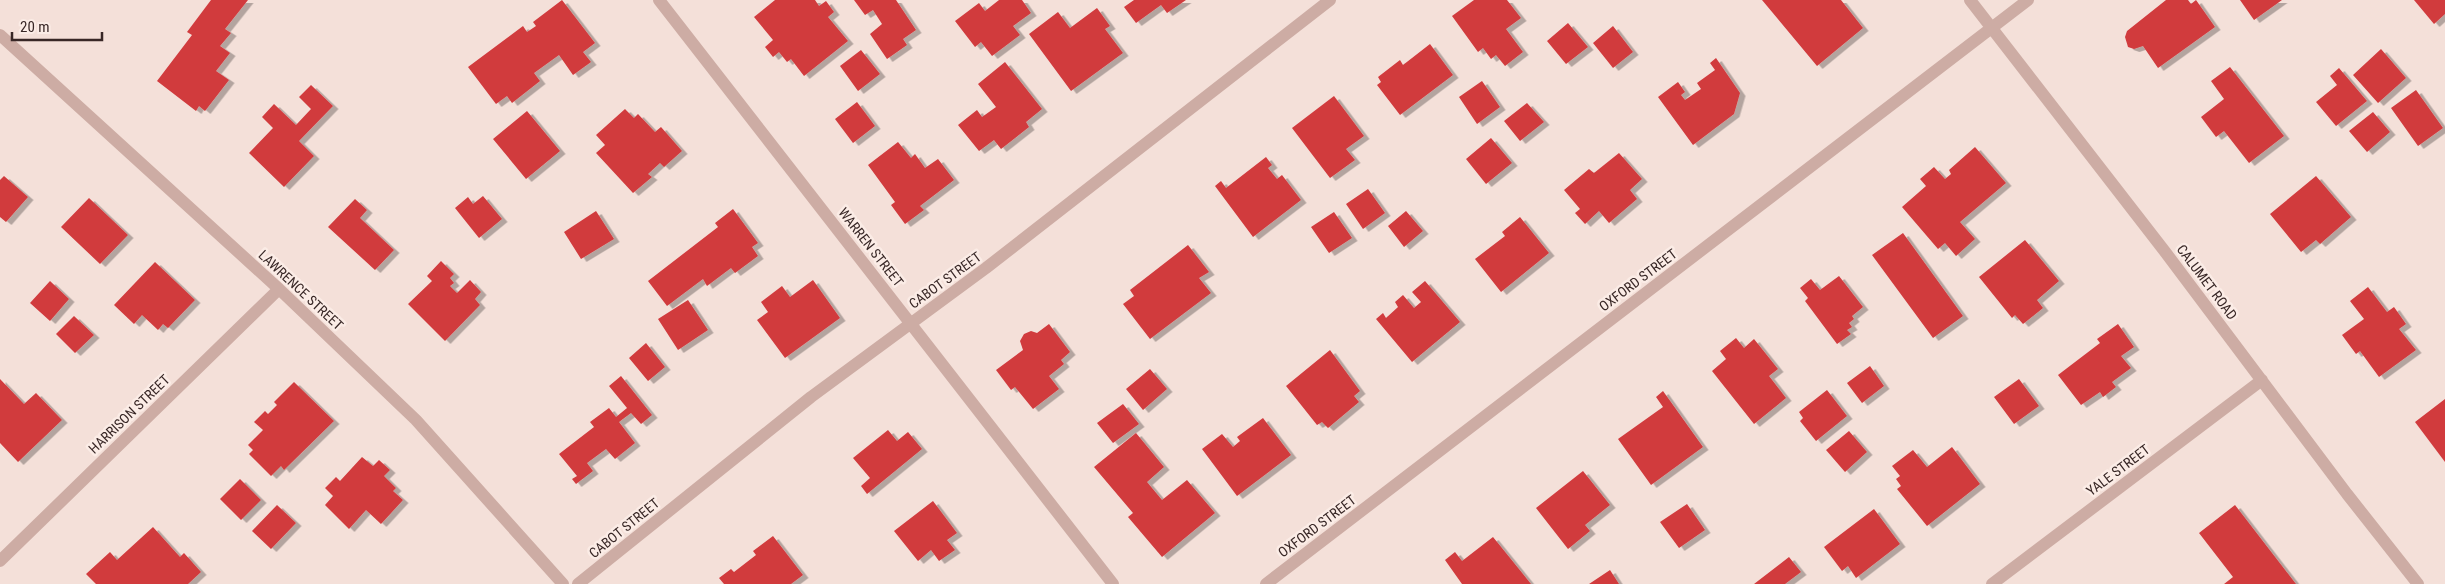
<svg xmlns="http://www.w3.org/2000/svg" width="2445" height="584" font-family="'Roboto Condensed',sans-serif">
<style>
.building{fill:#d13a3e;filter:url(#shadow)}
.lines{fill:none;stroke-linecap:round;stroke-linejoin:round}
.minor{stroke:#cdaca4;stroke-width:12}
.labels{text-anchor:middle;dominant-baseline:central;stroke-width:5;stroke-linejoin:round;paint-order:stroke}
.street-label{font-size:14px;fill:#382726;stroke:#fbece6}
</style>
<defs>
<filter id="shadow"><feDropShadow dx="5.5" dy="3" stdDeviation="0" flood-color="#0004"/></filter>
</defs>
<rect width="100%" height="100%" fill="#f4e0d9"/>
<path class="building" d="M211,0H248L225,29L231,33L220,46L230,53L216,71L229,80L205,111L199,106L196,111L157,81L192,35L187,32Z
M562,0L595,43L583,52L591,62L573,75L559,55L534,73L540,81L512,103L507,96L496,104L468,67L523,26L527,32L536,26L533,22Z
M775,0H815L819,6L826,1L834,12L828,17L848,41L804,76L791,59L787,62L779,52L773,57L765,47L773,40L754,17Z
M854,0H896L916,30L903,39L907,45L887,59L870,34L882,24L873,10L865,15Z
M999,0H1022L1031,13L1013,26L1020,35L992,56L981,42L975,47L955,21L979,3L985,11Z
M1134,0H1186L1167,13L1161,5L1136,23L1124,7Z
M1474,0H1507L1521,18L1506,29L1523,52L1505,66L1496,55L1491,59L1483,48L1478,52L1452,16Z
M1762,0H1841L1863,28L1817,66Z
M2166,0H2188L2191,4L2196,0L2215,27L2158,68L2143,46L2134,49L2128,47L2125,37L2127,31Z
M2240,0H2282L2254,20Z
M2414,0H2445V14L2434,24Z
M1097,8L1110,26L1105,29L1123,53L1071,91L1029,34L1058,12L1070,28Z
M1568,23L1588,47L1566,64L1547,41Z
M1613,26L1633,52L1613,68L1593,43Z
M1430,44L1453,75L1400,115L1377,85L1381,82L1378,77L1400,60L1403,65Z
M2381,49L2406,78L2378,103L2353,75Z
M861,50L880,74L858,91L840,66Z
M1716,58L1740,93L1734,114L1693,145L1658,97L1678,82L1685,92L1681,95L1685,100L1701,89L1697,83L1715,70L1710,63Z
M1005,62L1042,109L1026,122L1029,127L1001,149L994,140L979,151L958,125L977,110L982,117L996,107L978,84Z
M2230,67L2284,136L2249,163L2224,131L2216,137L2201,117L2224,99L2211,81Z
M2339,68L2367,101L2336,126L2316,102L2337,85L2330,76Z
M1482,81L1500,107L1477,124L1459,97Z
M311,85L333,106L299,141L314,156L284,187L249,153L273,128L262,117L274,104L296,125L311,109L299,97Z
M2416,90L2443,128L2418,146L2391,108Z
M1334,96L1364,136L1346,149L1355,160L1330,178L1292,128Z
M857,102L875,126L853,143L835,119Z
M1527,103L1544,122L1520,141L1504,121Z
M625,109L634,118L638,114L655,132L661,127L682,151L664,167L660,163L648,174L652,177L633,193L596,153L605,145L596,135Z
M527,111L560,151L526,179L493,139Z
M2373,112L2390,132L2367,152L2349,131Z
M1491,138L1512,163L1486,184L1466,159Z
M898,142L911,158L915,154L925,168L938,159L954,180L920,206L924,210L905,224L891,205L895,202L868,165Z
M1975,147L2006,183L1960,222L1975,239L1956,256L1945,243L1938,249L1902,207L1926,186L1920,179L1934,167L1945,179L1951,174L1949,170Z
M1619,153L1642,179L1630,190L1637,199L1609,223L1599,211L1585,224L1575,213L1580,209L1564,190L1589,169L1594,173Z
M1266,157L1272,165L1268,168L1277,179L1282,175L1301,200L1253,237L1215,186L1221,181L1226,188Z
M4,176L28,197L6,222L0,217V180Z
M2316,176L2351,217L2320,244L2316,240L2301,252L2270,214Z
M1368,189L1385,213L1363,229L1346,204Z
M483,196L502,219L479,238L455,208L468,197L473,204Z
M89,198L128,235L100,264L61,227Z
M355,199L367,210L360,218L394,250L375,270L328,227Z
M733,209L758,243L752,247L758,256L735,273L731,268L707,286L703,279L667,306L648,281L718,227L715,223Z
M596,211L614,239L581,259L564,232Z
M1406,211L1423,231L1404,247L1388,226Z
M1334,212L1352,238L1329,253L1311,227Z
M1520,217L1549,253L1501,292L1475,259L1505,236L1502,232Z
M1903,233L1963,316L1933,338L1872,255Z
M2025,240L2059,281L2037,300L2043,308L2023,324L2015,315L2012,318L1979,277Z
M1188,245L1209,272L1199,278L1211,293L1150,339L1123,304L1134,296L1130,290Z
M441,261L454,274L450,278L454,283L450,286L457,293L470,280L481,292L475,299L480,305L445,341L408,304L432,281L427,276Z
M155,262L195,300L168,328L163,324L158,330L142,315L134,324L114,305Z
M1839,276L1863,307L1852,316L1854,319L1849,323L1852,327L1847,330L1851,334L1837,344L1805,301L1808,298L1800,288L1811,279L1820,290Z
M813,280L840,318L785,358L757,320L768,312L761,302L782,286L790,297Z
M50,281L69,299L50,321L30,303Z
M1425,281L1460,322L1412,362L1376,319L1383,313L1386,318L1398,307L1395,302L1403,295L1414,308L1421,302L1412,292Z
M2368,287L2387,312L2394,307L2406,324L2399,329L2416,350L2379,377L2360,351L2356,354L2342,335L2364,319L2350,301Z
M688,300L708,330L678,350L658,319Z
M74,316L94,335L75,353L56,334Z
M1049,324L1070,352L1061,360L1064,364L1049,376L1059,389L1033,409L1015,387L1011,390L996,370L1023,350L1020,341L1024,334L1031,331L1037,333Z
M2118,324L2134,347L2121,356L2131,368L2112,382L2116,387L2103,397L2100,392L2081,405L2058,375L2100,343L2097,339Z
M1736,338L1744,348L1754,339L1778,369L1769,376L1786,398L1754,424L1712,371L1726,359L1720,351Z
M646,343L665,367L648,381L629,358Z
M1330,350L1360,391L1354,396L1359,402L1328,428L1322,422L1317,425L1286,386Z
M1870,366L1884,386L1862,403L1847,383Z
M1150,369L1167,389L1143,410L1126,389Z
M621,376L652,415L641,424L631,413L619,422L635,443L615,459L606,449L587,463L593,471L576,484L572,479L577,476L559,454L594,427L590,422L609,408L616,417L627,408L609,386Z
M0,379L24,404L36,393L62,420L18,462L0,443Z
M2019,379L2039,406L2014,424L1994,397Z
M294,382L334,421L284,470L281,466L271,476L249,454L253,450L248,445L263,430L254,422L265,411L268,414L277,405L274,402Z
M1827,390L1847,416L1816,441L1800,421L1803,418L1799,412Z
M1663,391L1703,447L1651,485L1618,439L1663,407L1656,397Z
M2445,399V462L2415,422Z
M1123,404L1139,424L1113,443L1097,423Z
M1263,418L1291,455L1237,496L1202,449L1222,434L1233,447L1240,441L1237,437Z
M888,430L897,441L908,432L922,449L867,494L861,486L870,478L853,458Z
M1849,431L1867,452L1845,472L1826,450Z
M1136,433L1164,467L1147,482L1162,500L1187,480L1215,513L1162,557L1128,517L1133,513L1094,467Z
M1952,447L1980,484L1927,526L1897,489L1901,486L1896,479L1900,476L1892,466L1913,450L1927,467Z
M362,457L373,466L379,460L390,470L384,476L396,488L393,491L403,500L381,524L366,510L349,529L325,505L333,496L325,488L336,477L340,481Z
M1583,471L1610,505L1585,525L1590,531L1568,549L1536,508Z
M240,479L261,500L241,520L220,499Z
M933,501L957,533L947,540L955,550L939,561L931,550L918,561L894,531Z
M1687,504L1705,530L1679,548L1660,522Z
M277,505L296,523L271,549L252,531Z
M2235,505L2296,584H2224L2233,577L2199,533Z
M1874,509L1900,544L1856,578L1848,566L1842,571L1824,547Z
M153,527L180,557L184,553L201,572L188,584H96L86,574L110,552L117,560Z
M773,536L803,575L791,584H724L719,578L731,569L734,572L756,555L753,551Z
M1493,537L1531,584H1462L1445,560L1455,552L1462,561Z
M1789,557L1801,572L1785,584H1754Z
M1610,570L1619,584H1589Z"/>
<g class="lines">
<path class="minor" d="M659,0L1113,584
M1970,0L2166,253L2347,494L2418,584
M0,35L279,289L416,420L563,584
M0,561L279,289
M578,584L811,397L986,268L1330,0
M1266,584L2028,0
M1992,584L2262,380"/>
</g>
<g class="labels">
<g class="street-label">
<text transform="translate(871 247) rotate(52)">WARREN STREET</text>
<text transform="translate(945 280) rotate(-36)">CABOT STREET</text>
<text transform="translate(1638 280) rotate(-37)">OXFORD STREET</text>
<text transform="translate(2207 282) rotate(53)">CALUMET ROAD</text>
<text transform="translate(301 290) rotate(43)">LAWRENCE STREET</text>
<text transform="translate(129 414) rotate(-44)">HARRISON STREET</text>
<text transform="translate(2118 470) rotate(-37)">YALE STREET</text>
<text transform="translate(1317 526) rotate(-37)">OXFORD STREET</text>
<text transform="translate(624 528) rotate(-39)">CABOT STREET</text>
</g>
</g>
<path d="M12 32v8h90v-8" fill="none" stroke="#382726" stroke-width="2.5"/>
<text x="20" y="32" font-size="15" fill="#382726" stroke="#fbece6" stroke-width="4" paint-order="stroke">20 m</text>
</svg>
